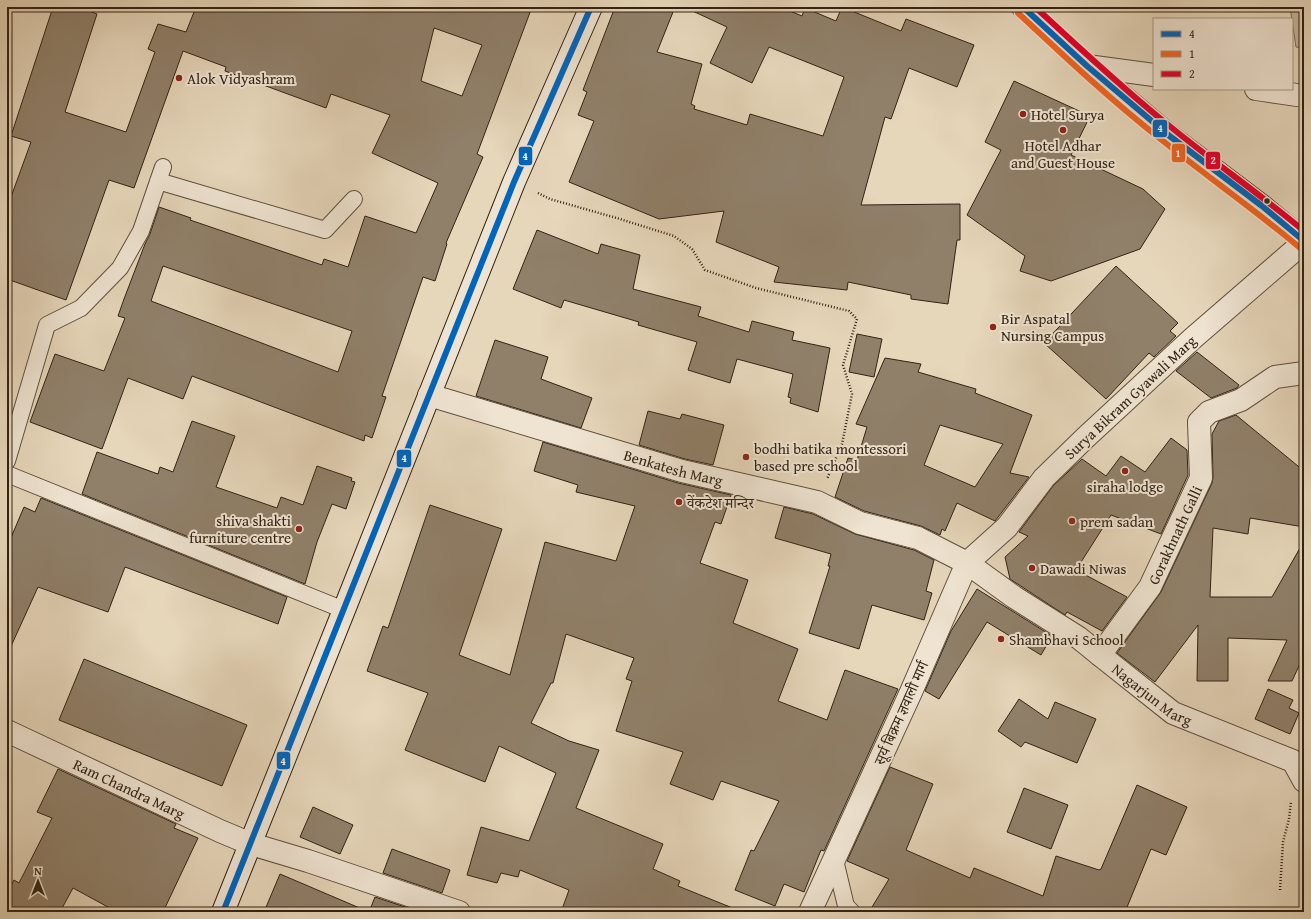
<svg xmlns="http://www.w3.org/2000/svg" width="1311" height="919" font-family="'Gentium Book Plus','Noto Serif Devanagari',serif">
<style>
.green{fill:#c7b89e;stroke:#7c6e59}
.building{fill:#90806a;stroke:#322314;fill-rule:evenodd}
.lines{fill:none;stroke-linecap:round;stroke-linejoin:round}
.lane-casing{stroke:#5f503e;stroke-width:18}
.street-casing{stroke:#5f503e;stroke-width:24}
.secondary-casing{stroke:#322314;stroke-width:24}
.highway-casing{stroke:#322314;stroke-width:24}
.path{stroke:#322314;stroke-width:2.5;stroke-dasharray:1 2;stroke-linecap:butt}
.lane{stroke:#efe4d2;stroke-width:16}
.street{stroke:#efe4d2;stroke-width:22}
.secondary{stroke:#efe4d2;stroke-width:22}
.highway{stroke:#e6d6ba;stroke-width:22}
.bus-1-casing{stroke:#efe4d2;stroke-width:9}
.bus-2-casing{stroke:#efe4d2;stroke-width:9}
.bus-3-casing{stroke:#efe4d2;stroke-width:9}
.bus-1{stroke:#0065bd;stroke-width:6}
.bus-2{stroke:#f26522;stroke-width:6}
.bus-3{stroke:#e4002b;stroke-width:6}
.poi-dot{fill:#8f2418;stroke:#efe4d2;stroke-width:1.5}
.bus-dot{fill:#322314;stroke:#efe4d2;stroke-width:1.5}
.labels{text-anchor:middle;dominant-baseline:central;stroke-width:4;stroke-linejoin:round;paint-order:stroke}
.poi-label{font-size:15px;fill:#322314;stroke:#efe4d2;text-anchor:start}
.street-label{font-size:15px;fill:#322314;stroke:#efe4d2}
.line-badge{stroke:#efe4d2;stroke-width:1.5}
.badge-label{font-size:11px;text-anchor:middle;font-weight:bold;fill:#fff}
</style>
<rect width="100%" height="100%" fill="#e6d6ba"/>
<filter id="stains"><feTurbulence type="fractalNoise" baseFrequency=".005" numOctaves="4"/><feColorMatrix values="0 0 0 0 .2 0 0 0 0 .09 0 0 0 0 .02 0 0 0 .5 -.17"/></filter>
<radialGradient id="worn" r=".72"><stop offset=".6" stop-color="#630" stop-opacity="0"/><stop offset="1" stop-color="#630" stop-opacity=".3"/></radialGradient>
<path class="green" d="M1290,7H1304V48L1296,47Z"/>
<path class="building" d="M53,7H79L97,14L65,112L126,132L155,52L148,49L158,24L186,32L196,7H532L477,154L483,157L446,243L447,244L435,281L423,277L382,396L386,397L372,438L365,435L364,441L192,376L183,399L128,378L102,449L30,422L55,354L104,371L125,318L118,316L124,299L145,244L150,234L159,207L191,218L190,220L322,265L324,259L348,267L365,216L416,233L438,183L372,153L390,115L331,94L326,108L225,71L226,67L183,51L134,188L109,180L66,300L7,279V208L31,142L11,136ZM434,28L482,45L462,96L421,81ZM163,266L352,331L338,372L151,301Z
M615,7H675L657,52L702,64L691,104L695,106L694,109L747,125L750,114L823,136L844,77L769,47L752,83L710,63L727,27L684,7H780L802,16L805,8L836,21L842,7L901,31L906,19L974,45L957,87L909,68L891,119L885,117L861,205L960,204V240H957L948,304L911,299V295L848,282L847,290L774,282L779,267L716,242L724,211L659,219L569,182L594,121L578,115L587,92L583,90Z
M1014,81L1090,116L1071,155L1143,189L1165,209L1140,249L1051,281L1020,271L1025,256L967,215L1001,150L985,142Z
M537,230L598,254L601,244L640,255L633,289L701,307L698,316L749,332L752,321L794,332L792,340L830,348L818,412L790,403L791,398L788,397L793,374L737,359L730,383L688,370L697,342L638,325L639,322L564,300L561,308L513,289Z
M1116,266L1178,323L1170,331L1176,336L1154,357L1149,353L1106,399L1044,343Z
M857,334L882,339L874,377L849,372Z
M495,340L548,357L541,379L592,398L581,428L476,396Z
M1197,352L1239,385L1237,388L1211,398L1176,371Z
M885,358L921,364L918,372L976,389L975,393L1032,415L1010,473L1029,477L995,521L957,503L945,531L942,529L940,535L921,526L864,511L835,497L848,458L857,460L867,427L856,424ZM940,425L1003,444L975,487L924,465Z
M648,411L680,419L682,414L724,425L713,465L685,459L639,445Z
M1236,415L1304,471V527L1250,518L1248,534L1213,528L1210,597H1272L1304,541V655L1292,681H1268L1287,640L1228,638V681H1197L1198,625L1155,682L1117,653L1161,592L1212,483L1213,478L1212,434L1219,421Z
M192,421L235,436L216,487L277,508L281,497L303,505L317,466L352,478L351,481L355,482L346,509L332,504L317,542L305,584L82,494L97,452L158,474L160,467L173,472Z
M1171,438L1187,450L1188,475L1161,534L1111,515L1076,570L1127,597L1102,631L1067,612L1065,615L1010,579L1005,557L1028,536L1019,532L1053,486L1082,459L1106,476L1121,456L1145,472Z
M543,442L678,483L731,495L721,524L715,522L700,563L748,580L733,623L798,649L778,701L827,720L845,670L898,689L824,851L821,850L804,892L784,884L775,906L735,890L751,850L754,851L779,801L721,781L713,800L670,784L683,752L616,731L632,681L626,679L634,658L566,634L553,683H551L531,723L569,741L599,750L576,808L663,844L653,869L680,881L678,886L740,911V912H561L569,890L520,870L518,877L501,873L497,883L467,875L481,827L529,841L556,773L499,746L485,782L405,750L428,693L367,671L383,626L388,628L430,505L502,529L459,655L510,675L545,542L616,561L635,506L576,492L578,485L534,471Z
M41,498L287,597L278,624L125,567L108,612L38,587L7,655V547L24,507L35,512Z
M784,507L813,514L855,534L914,550L934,560L926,591L932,593L924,620L872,605L859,649L809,633L830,566H828L831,554L775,538Z
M977,589L1052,636L1041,655L987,622L939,699L925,691L951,631Z
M84,659L247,725L222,786L59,720Z
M1268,689L1293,700L1289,708L1299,713L1290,734L1255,719Z
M1019,699L1048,719L1055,702L1096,719L1077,763L1025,742L1021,747L998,731Z
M890,767L933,784L906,850L970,878L974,868L1043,896L1056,856L1099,870L1101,869L1137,785L1187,807L1166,855L1151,849L1125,912H869L889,879L847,861Z
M58,769L176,824L174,828L198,838L163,912H117L73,888L60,912H7V893L14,880L19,883L52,818L37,812Z
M1024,788L1068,805L1051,849L1007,832Z
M313,807L353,825L340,854L300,837Z
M392,849L450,870L442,893L383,873Z
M280,874L369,912L375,897L420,912H264Z"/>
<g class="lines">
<g class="lane-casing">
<path id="lane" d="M158,181L325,230L354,199
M7,461L47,325L81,308L120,268L141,231L163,167
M7,474L344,610
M835,860L846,906L852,912"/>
</g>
<g class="street-casing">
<g id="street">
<path d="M1087,66L1154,75"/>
<path d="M1256,89L1304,96"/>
<path id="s1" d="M1304,242L1192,339L1085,438L1044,478L1007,527L967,563L1014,597L1079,638L1100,655L1173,713L1293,761L1304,781"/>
<path id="s2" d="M429,395L682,471L817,502L860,523L918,538L967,563L911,692L810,912"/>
<path id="s3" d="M1100,655L1150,587L1201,478L1199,422L1209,412L1241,400L1275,377L1304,373"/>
<path id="s4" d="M7,731L220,831L251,844L308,861L459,912"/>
</g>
</g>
<g class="secondary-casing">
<path id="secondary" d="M223,912L344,610L514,182L591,7"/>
</g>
<g class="highway-casing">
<path id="highway" d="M1023,7L1087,66L1167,134L1262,206L1304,241"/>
</g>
<path class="path" d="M538,193L550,199L620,219L674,236L692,249L705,270L756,288L849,311L857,319L843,365L852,394L842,444L827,479
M1280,890L1283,842L1289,819L1291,802"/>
<use href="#lane" class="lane"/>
<use href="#street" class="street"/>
<use href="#secondary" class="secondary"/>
<use href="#highway" class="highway"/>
<g class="bus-1-casing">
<path id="bus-1" d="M1023,7L1087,66L1167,134L1262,206L1304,241
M223,912L514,182L591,7"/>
</g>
<g class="bus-2-casing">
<path id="bus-2" d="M1018,13C1065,57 1112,101 1163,141C1208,177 1255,210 1299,247"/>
</g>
<g class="bus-3-casing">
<path id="bus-3" d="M1035,7C1080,48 1124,90 1172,128C1215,163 1261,195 1304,231"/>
</g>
<use href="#bus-1" class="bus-1"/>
<use href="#bus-2" class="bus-2"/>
<use href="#bus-3" class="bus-3"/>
</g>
<g class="poi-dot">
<circle cx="179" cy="78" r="4"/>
<circle cx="1023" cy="114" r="4"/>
<circle cx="1063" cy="130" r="4"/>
<circle cx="993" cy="327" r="4"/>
<circle cx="746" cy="457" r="4"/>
<circle cx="1125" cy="471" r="4"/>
<circle cx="679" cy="502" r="4"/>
<circle cx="1072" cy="521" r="4"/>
<circle cx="299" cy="529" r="4"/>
<circle cx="1032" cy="568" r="4"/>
<circle cx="1001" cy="639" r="4"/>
</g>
<circle class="bus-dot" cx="1267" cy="201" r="3.5"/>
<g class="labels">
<g class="poi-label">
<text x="187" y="78">Alok Vidyashram</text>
<text x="1031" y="114">Hotel Surya</text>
<text x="1063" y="145" text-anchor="middle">Hotel Adhar<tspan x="1063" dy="17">and Guest House</tspan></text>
<text x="1001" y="318">Bir Aspatal<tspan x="1001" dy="17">Nursing Campus</tspan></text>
<text x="754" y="448">bodhi batika montessori<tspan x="754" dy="17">based pre school</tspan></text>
<text x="1125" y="486" text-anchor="middle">siraha lodge</text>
<text x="687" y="502">वेंकटेश मन्दिर</text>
<text x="291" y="520" text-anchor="end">shiva shakti<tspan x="291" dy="17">furniture centre</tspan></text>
<text x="1080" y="521">prem sadan</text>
<text x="1040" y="568">Dawadi Niwas</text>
<text x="1009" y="639">Shambhavi School</text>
</g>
<g class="street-label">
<text transform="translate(1130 397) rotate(-43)">Surya Bikram Gyawali Marg</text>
<text stroke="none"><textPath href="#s2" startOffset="255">Benkatesh Marg</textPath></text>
<text stroke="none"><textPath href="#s3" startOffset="142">Gorakhnath Galli</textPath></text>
<text stroke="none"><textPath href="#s1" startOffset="694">Nagarjun Marg</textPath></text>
<text transform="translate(901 713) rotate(-66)">सूर्य बिक्रम ज्ञवाली मार्ग</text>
<text stroke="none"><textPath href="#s4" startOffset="135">Ram Chandra Marg</textPath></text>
</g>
</g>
<g class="line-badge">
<rect x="1152" y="119" width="16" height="19" rx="4" fill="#0065bd"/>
<rect x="1171" y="143" width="15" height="20" rx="4" fill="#f26522"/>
<rect x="518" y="146" width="15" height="20" rx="4" fill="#0065bd"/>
<rect x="1205" y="151" width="16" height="19" rx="4" fill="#e4002b"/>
<rect x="396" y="449" width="16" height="19" rx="4" fill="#0065bd"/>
<rect x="276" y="751" width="15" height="19" rx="4" fill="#0065bd"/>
</g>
<g class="badge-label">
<text x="1160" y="132">4</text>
<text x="1178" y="157">1</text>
<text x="525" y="160">4</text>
<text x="1213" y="164">2</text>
<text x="404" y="462">4</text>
<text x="283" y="765">4</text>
</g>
<rect width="1311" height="919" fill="none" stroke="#e6d6ba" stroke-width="24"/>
<rect x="8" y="8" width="1295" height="903" fill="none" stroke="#322314" stroke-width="2"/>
<rect x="12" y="12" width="1287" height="895" fill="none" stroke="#322314"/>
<rect x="1153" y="18" width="140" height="72" fill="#efe4d2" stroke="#a39786"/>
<rect x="1161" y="31" width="20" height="6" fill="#0065bd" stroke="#a39786"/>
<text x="1189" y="38" font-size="12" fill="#322314">4</text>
<rect x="1161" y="51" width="20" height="6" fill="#f26522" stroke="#a39786"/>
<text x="1189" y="58" font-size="12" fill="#322314">1</text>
<rect x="1161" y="71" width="20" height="6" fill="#e4002b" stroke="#a39786"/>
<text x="1189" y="78" font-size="12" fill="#322314">2</text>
<g transform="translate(38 881)" stroke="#efe4d2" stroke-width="3" paint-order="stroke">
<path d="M0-3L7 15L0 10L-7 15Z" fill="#322314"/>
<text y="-6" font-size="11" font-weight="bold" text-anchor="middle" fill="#322314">N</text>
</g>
<rect width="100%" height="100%" filter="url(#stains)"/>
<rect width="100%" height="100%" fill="url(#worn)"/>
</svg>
